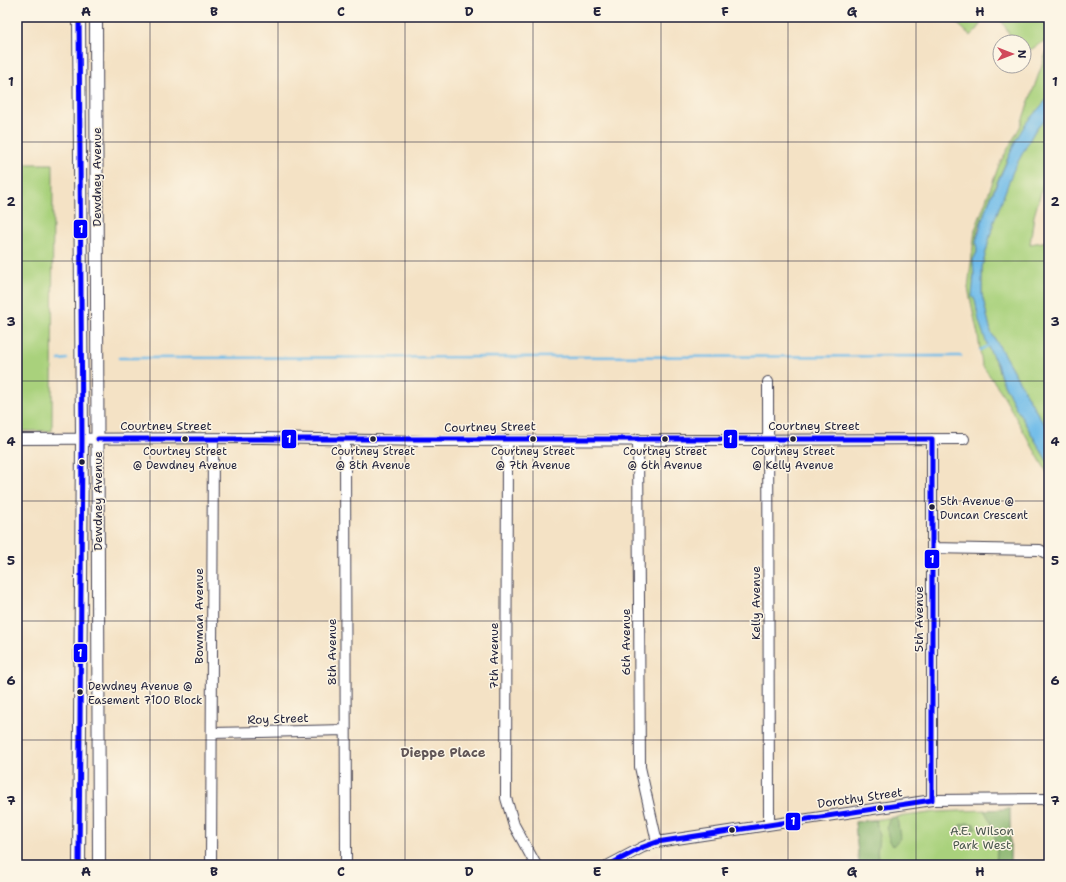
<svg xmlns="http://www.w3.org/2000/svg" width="1066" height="882" font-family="'Shantell Sans',sans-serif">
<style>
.built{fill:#f1d5bd}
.green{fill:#a9d17c;stroke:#667a5c}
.forest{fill:#86b36c;stroke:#546a54}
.water{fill:#70bce9;stroke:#496f92}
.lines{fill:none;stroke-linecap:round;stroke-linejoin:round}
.stream{stroke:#70bce9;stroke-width:2.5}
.minor-casing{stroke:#423f50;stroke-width:12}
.major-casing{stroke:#423f50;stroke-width:14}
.minor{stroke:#fff;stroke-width:10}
.major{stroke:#fff;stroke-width:12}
.bus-1-casing{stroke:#fcf5e5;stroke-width:8}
.bus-1{stroke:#00f;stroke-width:5}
.grid{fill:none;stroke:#22223b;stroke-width:1;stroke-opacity:0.55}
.bus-dot{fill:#22223b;stroke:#fcf5e5;stroke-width:1.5}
.labels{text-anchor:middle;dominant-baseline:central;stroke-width:3;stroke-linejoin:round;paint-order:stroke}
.bus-label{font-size:11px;fill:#22223b;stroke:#fcf5e5}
.street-label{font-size:12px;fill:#22223b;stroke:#fcf5e5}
.park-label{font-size:12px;fill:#4a574e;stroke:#fcf5e5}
.neighbourhood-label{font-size:13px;font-weight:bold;fill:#615657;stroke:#fcf5e5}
.line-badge{stroke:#fcf5e5;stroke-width:1.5}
.badge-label{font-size:11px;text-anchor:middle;font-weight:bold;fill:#fff}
.neatline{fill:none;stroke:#22223b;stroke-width:1.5}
.grid-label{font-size:13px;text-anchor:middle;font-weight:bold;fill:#22223b}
</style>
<rect width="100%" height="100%" fill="#fcf5e5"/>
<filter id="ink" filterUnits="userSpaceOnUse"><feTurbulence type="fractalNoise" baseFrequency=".025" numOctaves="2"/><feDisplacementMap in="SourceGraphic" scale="8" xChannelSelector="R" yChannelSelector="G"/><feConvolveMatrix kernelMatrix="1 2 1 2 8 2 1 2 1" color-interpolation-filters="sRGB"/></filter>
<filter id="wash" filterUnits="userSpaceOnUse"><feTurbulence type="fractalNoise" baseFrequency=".012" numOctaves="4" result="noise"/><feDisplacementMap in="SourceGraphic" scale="16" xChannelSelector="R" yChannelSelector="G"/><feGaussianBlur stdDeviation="0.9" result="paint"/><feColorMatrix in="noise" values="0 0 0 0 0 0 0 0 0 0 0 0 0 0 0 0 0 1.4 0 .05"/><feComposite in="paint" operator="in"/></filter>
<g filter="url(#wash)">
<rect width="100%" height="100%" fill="#f4e2c5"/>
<path class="built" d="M659,852L662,865H627L629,864Z"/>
<path class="green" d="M950,17H1049V97L1017,138L992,193L978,229L976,241L977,252L973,260L974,275L973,279L977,311L988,347L997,365L1001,378L1015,406L1049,464V476L1000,390L982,365L978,335L968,288L975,230L999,165L1020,127L1049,45L1045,41L1030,50L1024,51V42H1013L1002,21L983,17L978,29L971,36Z
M1049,114V165L1034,216L1030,244L1049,241V429L1040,418L991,332L982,295V267L994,221L1013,170L1034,132Z
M17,164H53L52,431H17Z
M1010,809V865H859L855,822L938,812Z"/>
<path class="forest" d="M1010,809V865H996L997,850L993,826L984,810Z
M897,817L900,838L893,846C887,837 885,828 890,818Z
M876,820L879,837L877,853L880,865H859L855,822Z
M967,823L974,824L976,828L969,832L958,830L960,825Z"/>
<path class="water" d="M1049,97V114L1034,132L1013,171L994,221L982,267V295L991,332L1040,418L1049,429V464L1015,406L1001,378L997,364L988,347L979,321L975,299L972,297L974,275L973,260L977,252L976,241L986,208L1017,138L1026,123Z"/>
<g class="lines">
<path class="stream" d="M980,350L990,345
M119,358L961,356
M59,360L67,359"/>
</g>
</g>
<g filter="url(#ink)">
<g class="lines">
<g class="minor-casing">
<path id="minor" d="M768,382L769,824
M17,439L264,438L425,441L964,439
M638,439L640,767L657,842
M345,440L346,865
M507,440L506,798L514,825L536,865
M932,548L1040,550L1049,555
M212,733L345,730
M932,800V439
M211,865L213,439
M609,865L643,847L657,842L932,800L1049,799"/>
</g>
<g class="major-casing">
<path id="major" d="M96,17L99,865
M79,865L82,439L79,17"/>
</g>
<use href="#minor" class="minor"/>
<use href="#major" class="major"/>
<g class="bus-1-casing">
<path id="bus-1" d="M79,17L82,439L79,865
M98,439H932V800L657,842L643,847L609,865"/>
</g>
<use href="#bus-1" class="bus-1"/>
</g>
</g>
<path class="grid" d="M150,17V865M278,17V865M405,17V865M533,17V865M661,17V865M788,17V865M916,17V865M17,142H1049M17,261H1049M17,381H1049M17,501H1049M17,621H1049M17,740H1049"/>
<g class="bus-dot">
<circle cx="185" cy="439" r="3.5"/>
<circle cx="373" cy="439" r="3.5"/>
<circle cx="533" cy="439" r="3.5"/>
<circle cx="665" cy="439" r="3.5"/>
<circle cx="793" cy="439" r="3.5"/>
<circle cx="82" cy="462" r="3.5"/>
<circle cx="932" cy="507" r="3.5"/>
<circle cx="80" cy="692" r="3.5"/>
<circle cx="880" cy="808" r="3.5"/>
<circle cx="732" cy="830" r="3.5"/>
</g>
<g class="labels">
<g class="bus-label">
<text x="185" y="451">Courtney Street<tspan x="185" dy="14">@ Dewdney Avenue</tspan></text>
<text x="373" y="451">Courtney Street<tspan x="373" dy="14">@ 8th Avenue</tspan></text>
<text x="533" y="451">Courtney Street<tspan x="533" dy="14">@ 7th Avenue</tspan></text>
<text x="665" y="451">Courtney Street<tspan x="665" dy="14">@ 6th Avenue</tspan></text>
<text x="793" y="451">Courtney Street<tspan x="793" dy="14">@ Kelly Avenue</tspan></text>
<text x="940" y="501" text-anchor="start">5th Avenue @<tspan x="940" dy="14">Duncan Crescent</tspan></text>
<text x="88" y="686" text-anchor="start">Dewdney Avenue @<tspan x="88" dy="14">Easement 7100 Block</tspan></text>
</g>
<g class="street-label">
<text transform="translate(97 177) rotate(-90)">Dewdney Avenue</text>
<text x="166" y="426">Courtney Street</text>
<text x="814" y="426">Courtney Street</text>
<text transform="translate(490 427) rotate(-1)">Courtney Street</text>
<text transform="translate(98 501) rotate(-90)">Dewdney Avenue</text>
<text transform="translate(756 603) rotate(-90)">Kelly Avenue</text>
<text transform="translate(199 616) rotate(-90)">Bowman Avenue</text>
<text transform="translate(919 619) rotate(-90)">5th Avenue</text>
<text transform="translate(626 642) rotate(-90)">6th Avenue</text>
<text transform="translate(332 652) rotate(-90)">8th Avenue</text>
<text transform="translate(494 656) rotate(-90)">7th Avenue</text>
<text transform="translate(278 719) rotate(-2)">Roy Street</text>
<text transform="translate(860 798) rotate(-8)">Dorothy Street</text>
</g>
<g class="park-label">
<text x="982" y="831">A.E. Wilson<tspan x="982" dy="14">Park West</tspan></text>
</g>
<g class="neighbourhood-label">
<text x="443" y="752">Dieppe Place</text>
</g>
</g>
<g class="line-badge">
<rect x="73" y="219" width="15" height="20" rx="4" fill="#00f"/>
<rect x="281" y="429" width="16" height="20" rx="4" fill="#00f"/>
<rect x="723" y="429" width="15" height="20" rx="4" fill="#00f"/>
<rect x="924" y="549" width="16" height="20" rx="4" fill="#00f"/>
<rect x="73" y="643" width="15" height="20" rx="4" fill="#00f"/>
<rect x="785" y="812" width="16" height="19" rx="4" fill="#00f"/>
</g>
<g class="badge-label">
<text x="81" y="233">1</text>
<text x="289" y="443">1</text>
<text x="730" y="443">1</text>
<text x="932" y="563">1</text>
<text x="80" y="657">1</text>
<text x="793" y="825">1</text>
</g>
<rect width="1066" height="882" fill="none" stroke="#fcf5e5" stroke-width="44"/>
<g transform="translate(1012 54) rotate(90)"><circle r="19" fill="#fcf5e5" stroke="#a5a1a1"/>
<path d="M0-3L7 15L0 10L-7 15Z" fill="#d1495b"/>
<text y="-6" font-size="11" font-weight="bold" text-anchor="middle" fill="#22223b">N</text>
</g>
<rect x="22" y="22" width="1022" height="838" class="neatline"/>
<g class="grid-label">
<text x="86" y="16">A</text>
<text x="214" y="16">B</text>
<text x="341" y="16">C</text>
<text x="469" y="16">D</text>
<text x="597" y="16">E</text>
<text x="725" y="16">F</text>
<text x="852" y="16">G</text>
<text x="980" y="16">H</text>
<text x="11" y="86">1</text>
<text x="1055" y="86">1</text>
<text x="11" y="206">2</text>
<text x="1055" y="206">2</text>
<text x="11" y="326">3</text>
<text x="1055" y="326">3</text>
<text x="11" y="446">4</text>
<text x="1055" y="446">4</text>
<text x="11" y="565">5</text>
<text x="1055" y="565">5</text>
<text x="11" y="685">6</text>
<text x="1055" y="685">6</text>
<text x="11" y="805">7</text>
<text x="1055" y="805">7</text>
<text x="86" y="876">A</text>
<text x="214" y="876">B</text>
<text x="341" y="876">C</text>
<text x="469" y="876">D</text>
<text x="597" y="876">E</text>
<text x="725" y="876">F</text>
<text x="852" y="876">G</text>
<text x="980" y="876">H</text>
</g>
</svg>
